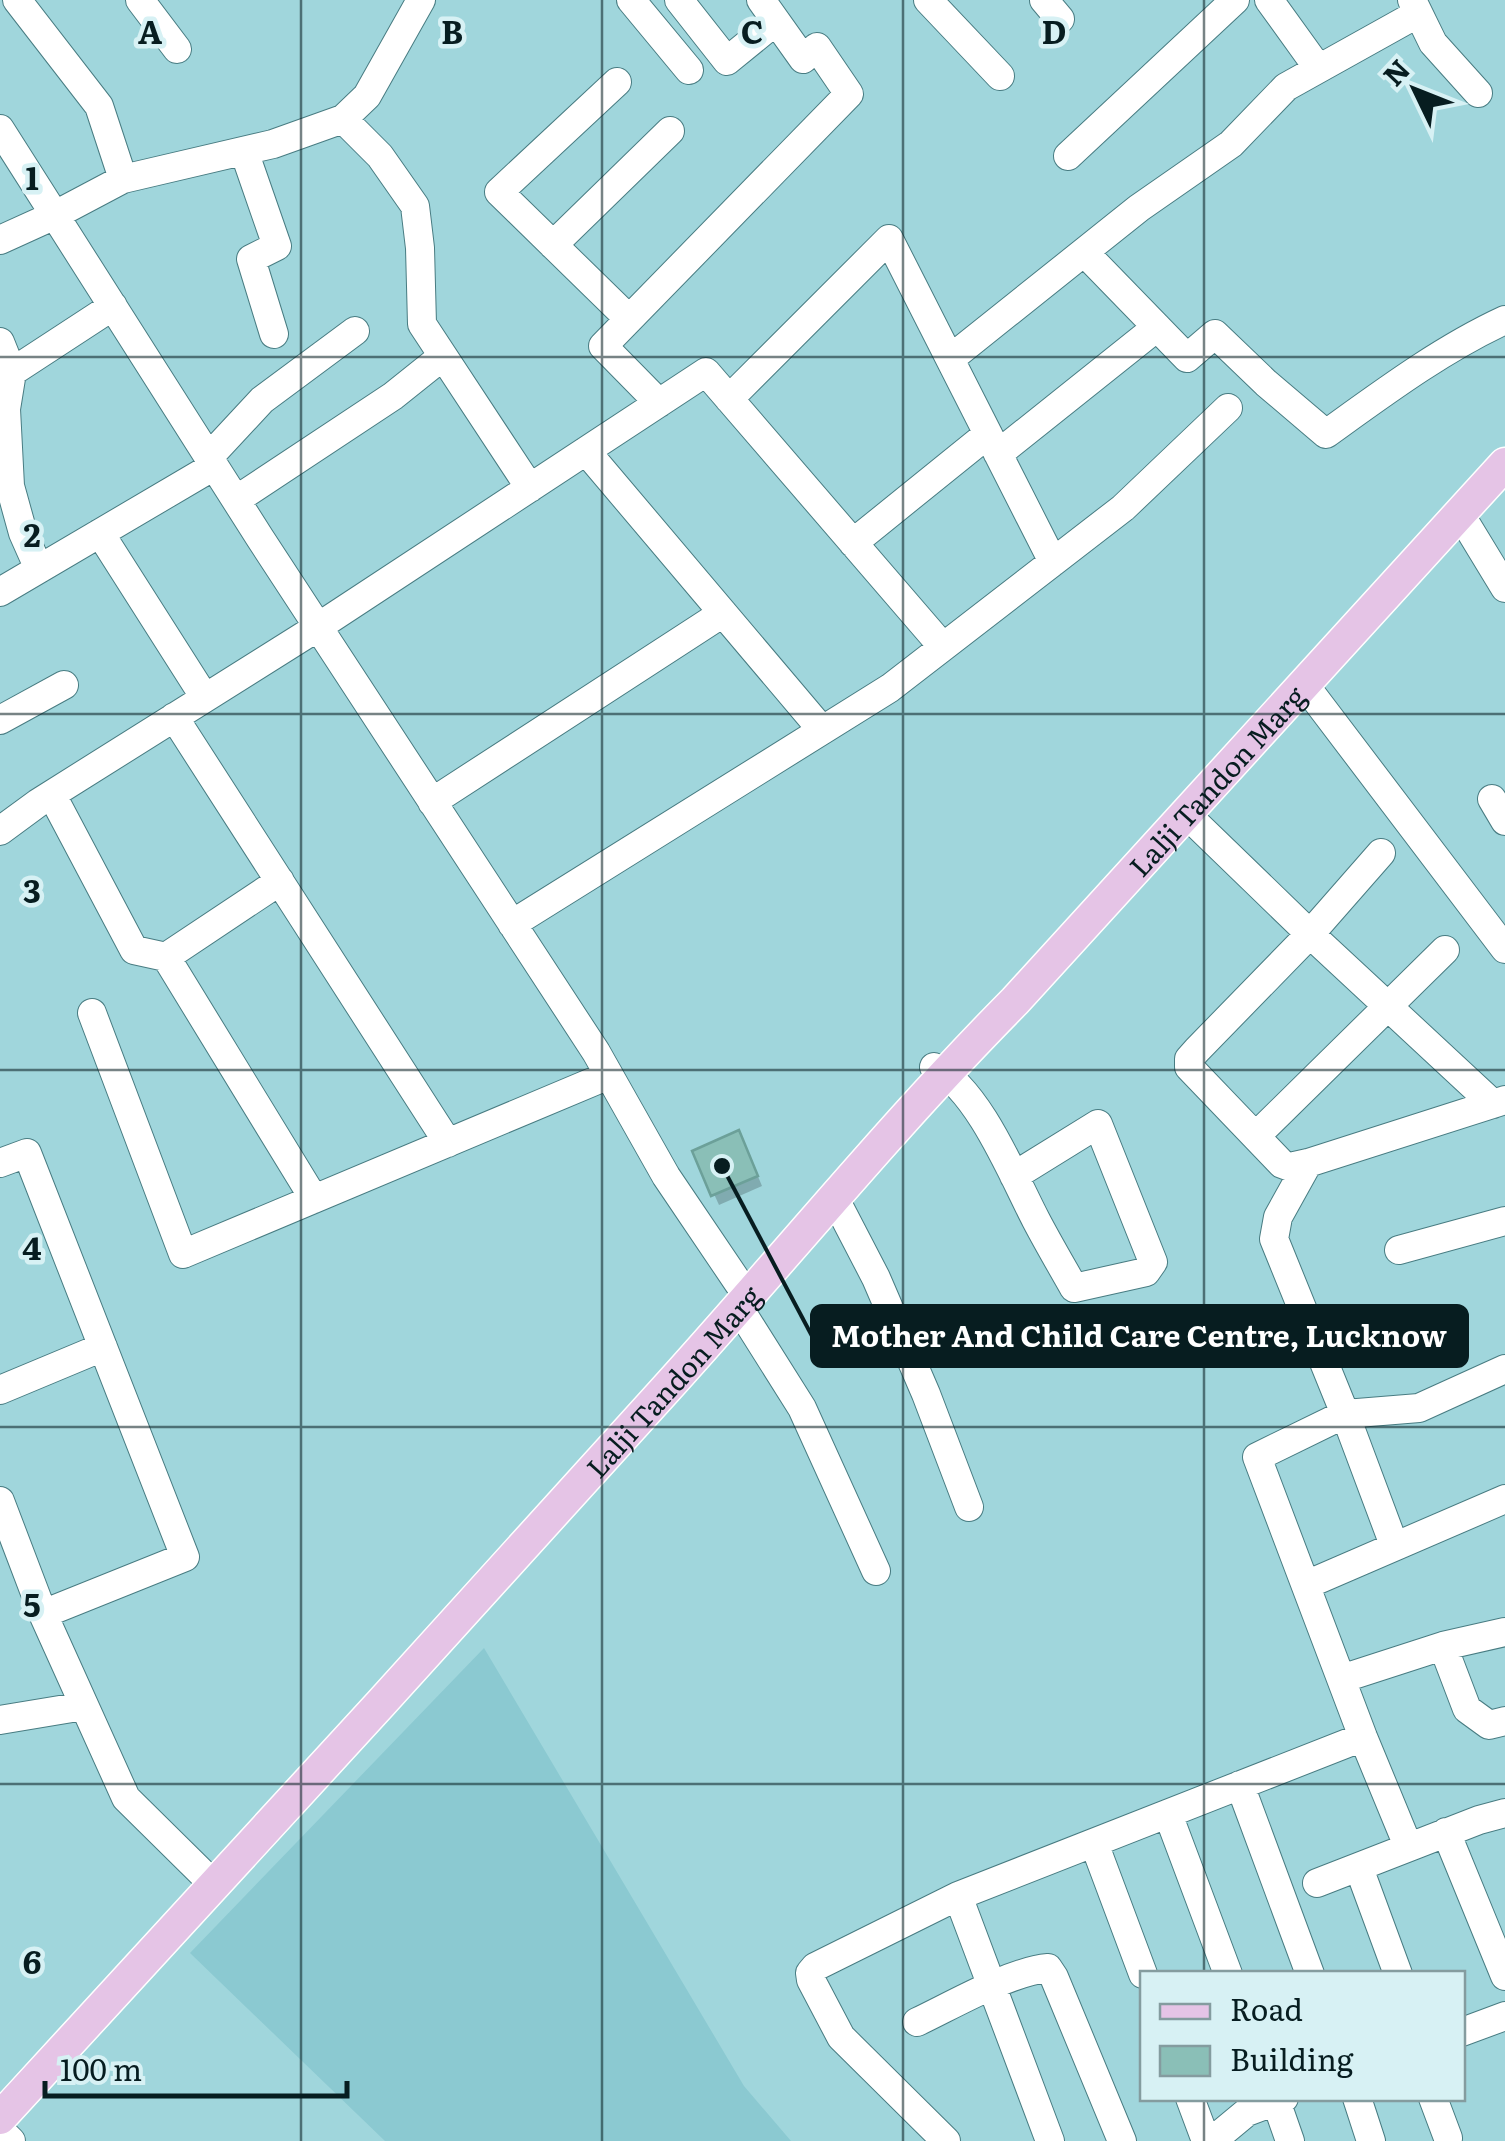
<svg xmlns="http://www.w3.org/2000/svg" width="1505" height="2141" font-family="Literata,serif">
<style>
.built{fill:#8bc9d1}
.shadow{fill:#0003}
.building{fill:#8abfb7;stroke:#6ca099;stroke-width:2.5}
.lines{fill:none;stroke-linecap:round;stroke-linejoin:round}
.minor-casing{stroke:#487c82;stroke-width:30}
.major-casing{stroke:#fff;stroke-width:35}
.minor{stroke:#fff;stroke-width:28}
.major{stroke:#e5c4e6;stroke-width:32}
.grid{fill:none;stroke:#071d20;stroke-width:2.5;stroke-opacity:0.55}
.labels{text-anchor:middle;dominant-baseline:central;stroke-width:9;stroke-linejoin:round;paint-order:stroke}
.street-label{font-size:28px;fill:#071d20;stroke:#d7f1f4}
.grid-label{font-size:32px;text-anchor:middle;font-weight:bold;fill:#071d20;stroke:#d7f1f4;stroke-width:9;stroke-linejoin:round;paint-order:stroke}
.leader{fill:none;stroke:#071d20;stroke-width:4}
.callout-dot{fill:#071d20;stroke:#d7f1f4;stroke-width:4}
.callout{fill:#071d20;stroke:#071d20;stroke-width:4}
.callout-label{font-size:30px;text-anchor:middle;font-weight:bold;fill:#fff}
</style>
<rect width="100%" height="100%" fill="#a0d6dc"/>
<path class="built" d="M484,1648L744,2086L791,2141H385L190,1953Z"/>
<path class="shadow" d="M744,1143L762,1186L719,1205L695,1152Z"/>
<path class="building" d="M739,1130L758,1176L711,1196L692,1151Z"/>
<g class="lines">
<g class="minor-casing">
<path id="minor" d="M17,0L99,106L123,179
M140,0L177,49
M631,0L689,70
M679,0L727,61L776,21
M928,0L1000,76
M1044,0L1060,19
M1269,0L1318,68
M1412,0L1433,43L1478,93
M617,82L499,192L629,319
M343,119L380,156L415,206L420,248L422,324L530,488
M0,129L260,538L596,1052L666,1176L739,1284L752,1293
M244,151L277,246L251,259L274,334
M1068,156L1235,0
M0,240L55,215L123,179L273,144L343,119L367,96L421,0
M553,245L670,131
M1084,252L1187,358L1215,334L1266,383L1326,434C1383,393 1442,349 1505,320
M0,342L12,372L6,409L10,486L23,533L39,569
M950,359L1139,208L1231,144L1286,87L1417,14
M12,372L113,306
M729,399L889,239L1053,562
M659,403L603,346L849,94L817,47L803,59L761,0
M586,451L822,730
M998,454L1157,327
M209,457L262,400L355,331
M236,500L393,396L443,356
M1460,514L1505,588
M100,533L205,698
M853,543L988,434
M0,592L214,466
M1304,684L1505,949
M174,717L448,1143
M0,720L64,685
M52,795L134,950L166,957L280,881
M1492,799L1505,821
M432,802L723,613
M1186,814L1310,934L1493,1104
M0,831L38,803L318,627L706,372L943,647
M1381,853L1310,934L1197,1050L1189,1059V1067L1282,1164L1290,1167L1308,1163L1505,1100
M512,924L890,688L1123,508L1228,408
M166,957L314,1199
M92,1013L183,1254L609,1075
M934,1067C979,1090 1013,1176 1036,1220C1048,1243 1061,1265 1074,1288L1146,1272L1153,1262L1098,1124L1014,1176
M1257,1135L1445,950
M0,1163L27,1153L185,1557L43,1614
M1308,1163L1278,1217L1274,1239L1345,1414L1394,1545
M835,1199L876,1278L926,1394L969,1507
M1399,1250L1505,1221
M739,1308L802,1408L876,1571
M0,1390L103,1347
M0,1501L43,1614L126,1798L204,1875
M1306,1585L1505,1499
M1443,1646L1467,1709L1489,1725L1505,1721
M1341,1679L1443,1646L1505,1632
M0,1720L84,1706
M1240,1785L1310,1974
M1168,1814L1228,1974
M1446,1832L1505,1976
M1094,1843L1143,1974
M1408,1846L1363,1737L1257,1457L1345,1414L1419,1408L1505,1369
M1359,1868L1398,1974
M1317,1883L1479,1820L1505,1813
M958,1896L1050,2141
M917,2022C951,2006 1011,1971 1048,1968L1054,1977L1122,2141
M1462,2032L1505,2016
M1190,2098L1206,2141
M1275,2098L1290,2141
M1357,2098L1371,2141
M1433,2098L1448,2138
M0,2130L11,2141
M946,2141L841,2037L811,1980L810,1973L815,1967L958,1896L1363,1737
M1212,2141L1247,2112L1284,2098"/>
</g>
<g class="major-casing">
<g id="major">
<path id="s1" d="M0,2118C223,1877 445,1634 665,1390C782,1261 892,1125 1015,1001L1505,464"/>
</g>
</g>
<use href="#minor" class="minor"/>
<use href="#major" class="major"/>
</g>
<path class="grid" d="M301,0V2141M602,0V2141M903,0V2141M1204,0V1974M0,357H1505M0,714H1505M0,1070H1505M0,1427H1505M0,1784H1505M1204,2098V2141"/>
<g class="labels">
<g class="street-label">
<text stroke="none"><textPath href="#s1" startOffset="1808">Lalji Tandon Marg</textPath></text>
<text stroke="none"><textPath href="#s1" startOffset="998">Lalji Tandon Marg</textPath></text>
</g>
</g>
<g class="grid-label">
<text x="150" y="44">A</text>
<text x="452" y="44">B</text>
<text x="752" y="44">C</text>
<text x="1054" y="44">D</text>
<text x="32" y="190">1</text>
<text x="32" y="547">2</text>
<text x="32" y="903">3</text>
<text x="32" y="1260">4</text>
<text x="32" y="1617">5</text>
<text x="32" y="1974">6</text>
</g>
<path class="leader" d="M722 1166L812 1336"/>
<circle class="callout-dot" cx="722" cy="1166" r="10"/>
<rect class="callout" x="812" y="1306" width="655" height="60" rx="10"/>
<g class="callout-label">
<text x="1139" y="1347">Mother And Child Care Centre, Lucknow</text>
</g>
<rect x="1140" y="1971" width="325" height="130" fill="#d7f1f4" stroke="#849c9f" stroke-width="2.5"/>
<rect x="1160" y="2004" width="50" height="15" fill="#e5c4e6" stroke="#849c9f" stroke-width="2.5"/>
<text x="1230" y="2021" font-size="30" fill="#071d20">Road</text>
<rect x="1160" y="2046" width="50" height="30" fill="#8abfb7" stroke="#849c9f" stroke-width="2.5"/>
<text x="1230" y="2071" font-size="30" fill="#071d20">Building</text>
<g transform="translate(1415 90) rotate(313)" stroke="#d7f1f4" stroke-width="8" paint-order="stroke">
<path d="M0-8L18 38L0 25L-18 38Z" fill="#071d20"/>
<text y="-15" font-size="28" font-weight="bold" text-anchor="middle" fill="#071d20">N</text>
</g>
<path d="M45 2081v15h302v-15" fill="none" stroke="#071d20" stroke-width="5"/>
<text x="60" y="2081" font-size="30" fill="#071d20" stroke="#d7f1f4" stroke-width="8" paint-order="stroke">100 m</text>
</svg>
